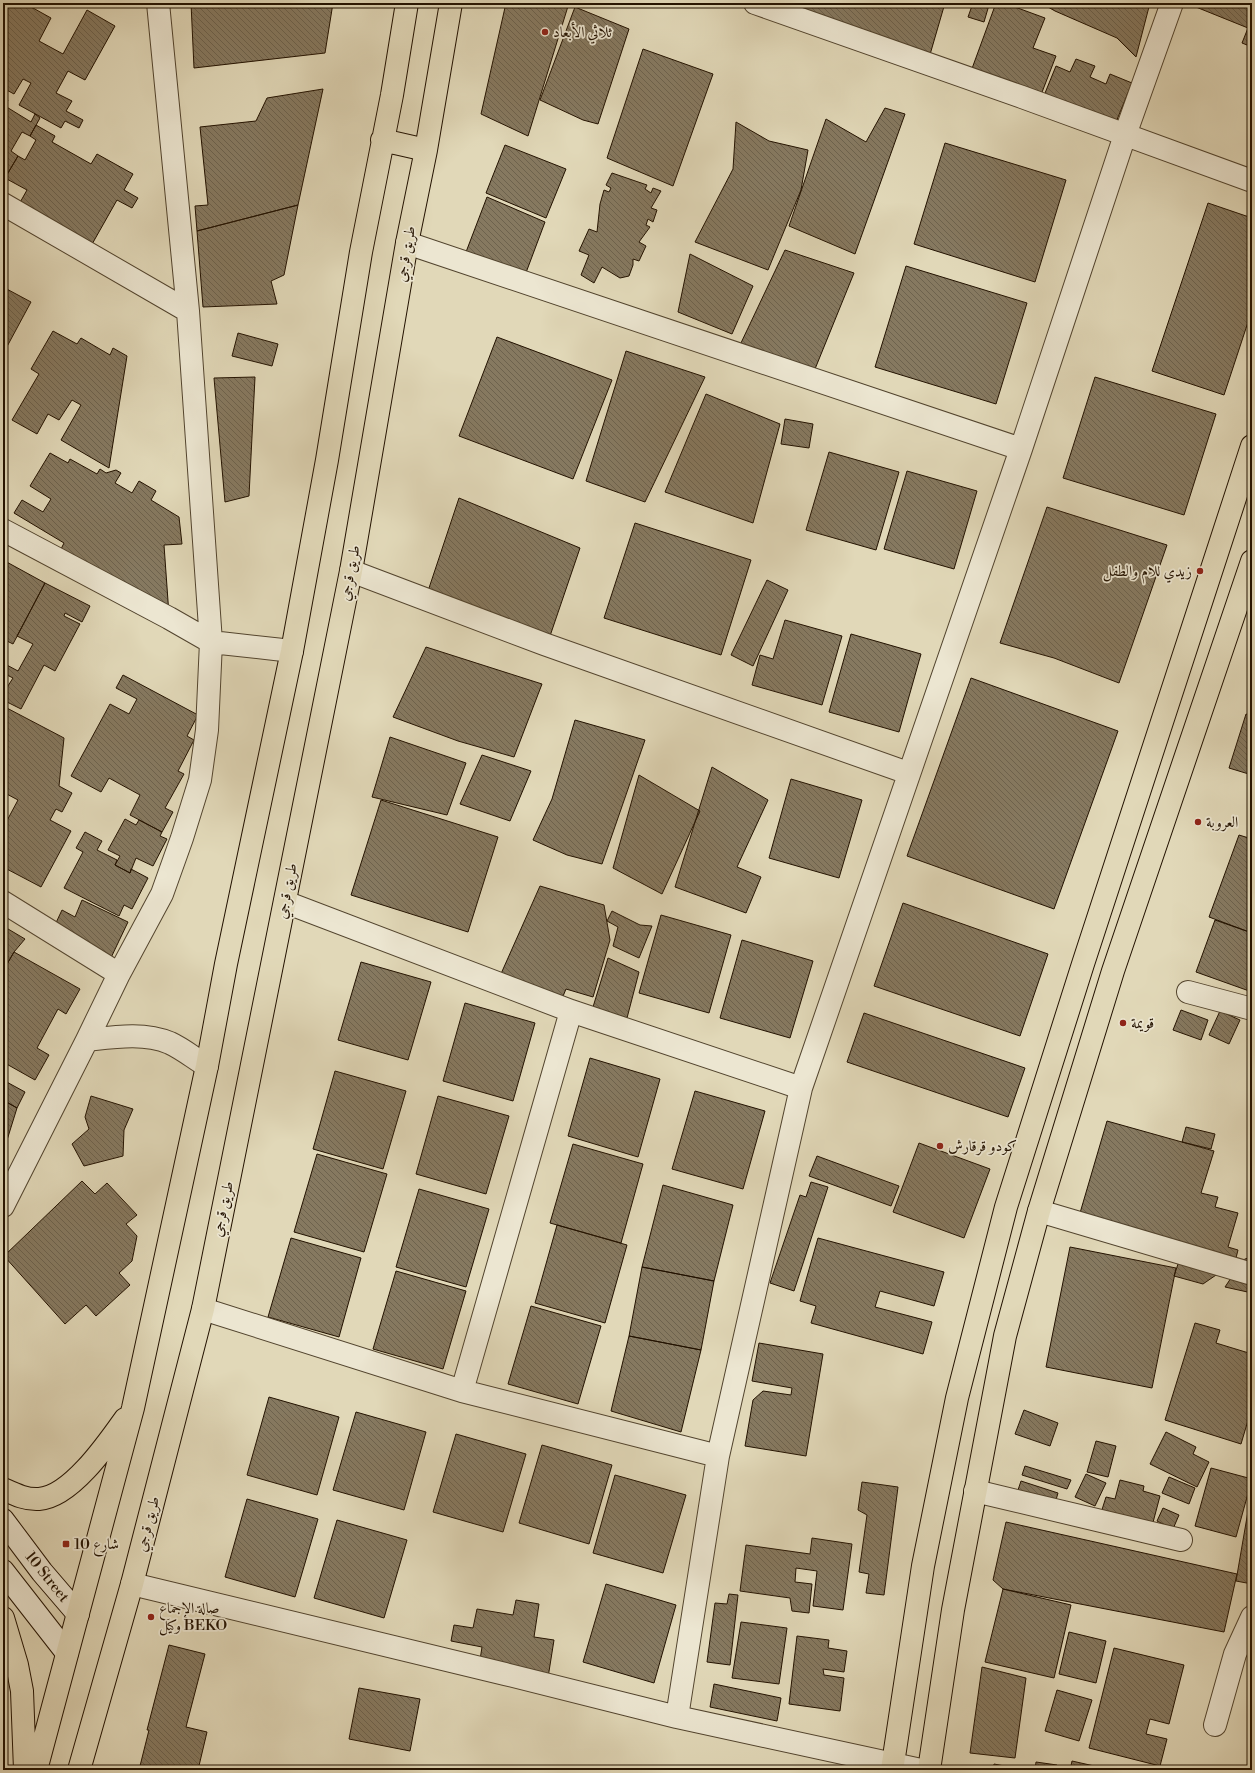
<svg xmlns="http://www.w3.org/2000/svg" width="1255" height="1773" font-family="'Libre Bodoni',Amiri,serif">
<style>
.building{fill:url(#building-back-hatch);stroke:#231200}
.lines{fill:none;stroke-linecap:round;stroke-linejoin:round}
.minor-casing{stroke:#52442e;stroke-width:24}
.secondary-casing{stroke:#231200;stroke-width:24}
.primary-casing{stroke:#231200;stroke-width:24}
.trunk-casing{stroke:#231200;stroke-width:24}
.minor{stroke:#ece6d1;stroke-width:22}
.secondary{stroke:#ece6d1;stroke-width:22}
.primary{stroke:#e1d8b8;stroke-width:22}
.trunk{stroke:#e1d8b8;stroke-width:22}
.poi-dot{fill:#8f2418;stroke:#ece6d1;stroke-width:1.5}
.labels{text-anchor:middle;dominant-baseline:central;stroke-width:3.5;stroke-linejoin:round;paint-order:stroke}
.poi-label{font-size:15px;fill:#231200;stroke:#ece6d1;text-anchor:start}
.street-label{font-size:15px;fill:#231200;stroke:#ece6d1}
</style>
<defs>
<pattern id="building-back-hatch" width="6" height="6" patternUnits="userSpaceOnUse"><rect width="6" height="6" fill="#867960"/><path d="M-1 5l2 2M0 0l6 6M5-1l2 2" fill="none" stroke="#6d624d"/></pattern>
</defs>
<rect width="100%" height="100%" fill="#e1d8b8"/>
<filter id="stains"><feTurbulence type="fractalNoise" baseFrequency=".005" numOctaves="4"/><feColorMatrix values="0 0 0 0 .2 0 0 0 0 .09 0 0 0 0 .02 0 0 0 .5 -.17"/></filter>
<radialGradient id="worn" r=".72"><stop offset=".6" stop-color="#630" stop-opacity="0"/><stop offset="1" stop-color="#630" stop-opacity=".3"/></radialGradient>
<path class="building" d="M8,3L16,6L18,3H24L51,18L39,41L63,54L87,10L115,26L85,80L68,71L56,93L72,101L66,111L83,120L79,128L65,121L61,128L19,105L31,83L23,79L14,94L3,88V12Z
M191,3H333L325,53L194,68Z
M506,3H569L528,136L481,114Z
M805,3H945L929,58L802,14Z
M973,3H984L989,5L984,22L968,17Z
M996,3H1004L1045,18L1033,48L1056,56L1039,100L970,74Z
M1041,3H1150L1136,57L1117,38L1055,11Z
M1186,3H1252V47L1242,43L1248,28Z
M575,7L629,29L598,124L583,120L540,100Z
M643,49L713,74L673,186L607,158Z
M1076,59L1095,66L1090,77L1106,84L1110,74L1132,83L1114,127L1043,98L1056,66L1070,72Z
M323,89L298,205L197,231L195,206L208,205L200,127L256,121L267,98Z
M3,97L8,100L5,106L31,122L35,114L40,118L30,136L22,132L11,151L18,156L5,178L3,176Z
M885,108L905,114L855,254L789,226L826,119L866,142Z
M736,122L769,141L808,150L801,190L768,270L695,242L733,169Z
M36,125L55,136L52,142L91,164L97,154L133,174L124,190L138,198L132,208L117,200L91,246L18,206L27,190L5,178L18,156L25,160L36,140L30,136Z
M945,143L1066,180L1035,282L914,244Z
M505,145L566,169L546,218L486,193Z
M612,173L647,185L645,189L651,193L653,188L661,191L651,208L657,210L653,222L648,219L646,225L650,227L639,242L646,246L639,261L633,259V265L629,276L620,278L602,267L594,283L581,275L589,255L579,251L589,229L597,232L600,204L604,190L609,192L611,188L606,185Z
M487,197L545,222L524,278L466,252Z
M1208,203L1252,218V310L1224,395L1152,371Z
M298,205L284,275L271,281L277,304L203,307L197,231Z
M785,250L854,273L815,369L740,345Z
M690,254L753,286L732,334L678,312Z
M906,266L1027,303L996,404L875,367Z
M3,287L31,302L3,354Z
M53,331L77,344L81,338L110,355L113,348L127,356L109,468L61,440L81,405L72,400L59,420L48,414L37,434L12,420L39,374L31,369Z
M238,333L278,344L272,366L232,356Z
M497,337L612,380L573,479L459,436Z
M626,351L705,377L645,502L586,481Z
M255,377L249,496L225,502L214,378Z
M1095,377L1216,414L1184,515L1063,478Z
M706,394L780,424L753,523L665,492Z
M785,419L813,424L809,448L781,444Z
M829,452L899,472L876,550L806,530Z
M50,453L68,463L70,459L97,474L100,469L106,473L116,470L121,473L115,483L132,493L139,481L156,491L151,500L179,517L182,544L164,545L169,615L61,549L64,543L14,513L22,500L43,512L51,499L30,486Z
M907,471L977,491L954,569L884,549Z
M459,498L580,548L550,636L428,591Z
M1047,507L1167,545L1119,683L1054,658L1000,643Z
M635,523L751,560L721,655L604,618Z
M3,560L45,583L13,644L3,639Z
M767,580L788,590L753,666L731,655Z
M45,583L90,606L82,622L65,613L64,616L80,624L55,671L44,665L21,709L3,700V687L6,689L13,678L3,673V663L18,671L33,644L17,636Z
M785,620L842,636L822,705L752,685L760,655L773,659Z
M851,634L921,654L899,732L829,712Z
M426,647L542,684L514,757L458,741L393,717Z
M123,675L198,715L187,736L194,740L178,771L184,774L165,808L173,812L162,832L130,815L140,795L109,778L101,792L71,776L110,704L129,714L137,699L116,688Z
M971,678L1118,731L1054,909L907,856Z
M3,706L64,738L59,786L72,793L62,812L56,809L50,820L71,831L41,887L3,867V828L18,800L3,792Z
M1246,714L1252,716V775L1229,768Z
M575,720L645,740L602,864L567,855L533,840L552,799Z
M390,737L466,763L447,815L372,797Z
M482,755L531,771L510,821L460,804Z
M712,767L768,800L737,867L761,877L746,913L675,887Z
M639,775L700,811L662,894L613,868Z
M791,779L862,800L839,878L769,858Z
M381,800L498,837L468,932L351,895Z
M125,819L136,825L139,820L162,832L160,836L167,839L153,866L136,858L130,873L115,865L120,856L108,850Z
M85,832L102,841L97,850L117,860L115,865L130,873L131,869L148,878L132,909L124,905L119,916L64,888L83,852L76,848Z
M1239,835L1252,839V933L1209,917Z
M540,886L604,905L610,940L593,997L566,989L561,1001L500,976Z
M82,900L128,922L108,964L54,927L62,910L75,917Z
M903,903L1048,954L1020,1036L874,986Z
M612,911L640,925L652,926L639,958L613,946L618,927L607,921Z
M661,915L731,935L709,1013L639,993Z
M1215,920L1252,933V992L1196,972Z
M3,926L25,939L14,952L3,971Z
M742,940L813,961L790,1038L720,1018Z
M14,952L80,989L66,1014L58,1009L37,1048L49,1055L35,1080L3,1062V971Z
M608,958L639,972L627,1018L593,1007Z
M361,962L431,982L408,1060L338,1040Z
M465,1003L535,1023L513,1101L443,1081Z
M1181,1010L1208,1020L1201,1040L1173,1030Z
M1220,1011L1240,1020L1229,1044L1209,1035Z
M864,1013L1025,1068L1008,1117L847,1062Z
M590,1058L660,1079L638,1157L568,1136Z
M335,1071L406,1091L383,1169L313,1149Z
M3,1080L25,1092L17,1108L3,1100Z
M695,1091L765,1111L743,1189L672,1169Z
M91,1096L133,1109L124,1130L123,1156L84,1166L72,1144L89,1129L85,1117Z
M438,1096L509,1116L486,1194L416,1174Z
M3,1100L17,1108L3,1153Z
M1107,1121L1214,1151L1201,1193L1218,1197L1215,1207L1238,1213L1228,1247L1238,1250L1235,1262L1203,1284L1174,1276L1179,1261L1075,1230Z
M1186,1127L1215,1134L1211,1149L1182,1142Z
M919,1143L990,1169L964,1238L893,1212Z
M573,1144L643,1164L621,1243L550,1223Z
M317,1154L387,1174L364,1252L294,1232Z
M817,1156L899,1186L891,1206L809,1176Z
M82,1181L95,1194L107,1183L137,1215L126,1224L137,1236L132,1261L119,1273L130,1285L96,1316L86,1305L65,1324L4,1256Z
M811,1182L828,1187L794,1291L770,1283L800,1195L806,1197Z
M663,1185L733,1205L714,1281L642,1267Z
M419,1189L489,1209L466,1287L396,1267Z
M557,1225L627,1245L605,1323L535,1303Z
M291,1238L361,1258L339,1337L268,1317Z
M818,1238L944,1272L934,1306L880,1291L875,1307L932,1322L923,1354L811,1323L816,1306L800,1301Z
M1070,1247L1176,1268L1152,1388L1046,1367Z
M1252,1256V1293L1225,1287L1243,1260Z
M642,1267L714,1281L701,1350L629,1336Z
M396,1271L466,1291L443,1369L373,1349Z
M531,1306L601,1326L578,1404L508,1384Z
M1195,1323L1220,1330L1216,1343L1252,1354V1407L1241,1444L1165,1420Z
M629,1336L701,1350L681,1432L611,1411Z
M759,1343L823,1354L806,1456L745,1446L753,1400L763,1391L791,1395L792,1388L752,1381Z
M269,1397L339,1417L317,1495L247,1475Z
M1024,1410L1058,1423L1050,1446L1015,1434Z
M356,1412L426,1432L404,1510L333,1490Z
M1166,1432L1196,1447L1193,1454L1209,1462L1197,1487L1150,1464Z
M456,1434L526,1454L503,1532L433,1512Z
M1096,1441L1116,1446L1108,1477L1087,1472Z
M542,1445L612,1465L589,1544L519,1523Z
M1025,1466L1071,1480L1067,1489L1022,1475Z
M1211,1468L1252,1479L1236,1537L1195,1526Z
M1086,1474L1106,1483L1095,1506L1075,1497Z
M615,1475L686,1495L663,1573L593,1553Z
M1169,1477L1195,1488L1189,1504L1162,1493Z
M1120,1480L1144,1486L1143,1491L1160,1496L1151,1530L1100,1516L1106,1497L1115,1499Z
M1021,1481L1058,1493L1051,1517L1013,1505Z
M862,1482L898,1487L884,1595L866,1593L869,1574L859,1572L867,1515L858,1510Z
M1252,1488V1584L1236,1581Z
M247,1499L318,1519L295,1597L225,1577Z
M1163,1508L1179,1515L1173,1529L1157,1521Z
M337,1520L407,1540L384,1618L314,1598Z
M1006,1522L1237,1574L1224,1632L1003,1589L993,1580Z
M812,1538L852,1544L843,1610L813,1606L817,1571L796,1568L795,1582L812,1584L809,1613L792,1611L790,1598L740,1591L746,1545L810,1554Z
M606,1584L676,1605L654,1683L583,1662Z
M1003,1589L1071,1605L1054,1678L985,1662Z
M729,1594L738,1595L730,1665L707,1662L715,1603L727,1604Z
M516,1600L539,1604L534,1637L554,1640L547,1684L478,1673L482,1647L451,1641L454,1625L473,1628L477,1609L513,1615Z
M741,1622L787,1628L779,1684L732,1678Z
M1069,1632L1106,1641L1096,1683L1059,1674Z
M797,1636L829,1640L828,1648L847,1651L844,1672L823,1669L824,1675L844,1678L840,1711L789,1704Z
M169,1645L205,1654L186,1727L207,1732L198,1770H139L149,1730H147Z
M1114,1648L1184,1665L1169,1724L1150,1719L1146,1734L1167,1739L1160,1766L1089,1748Z
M982,1667L1026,1678L1015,1758L970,1753Z
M714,1684L781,1698L777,1721L710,1707Z
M359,1688L420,1699L410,1751L349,1739Z
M1057,1690L1092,1700L1079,1741L1045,1731Z
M1072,1761L1112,1770H1070Z
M1036,1762L1057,1765L1056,1770H1035Z
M994,1764L1015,1768V1770H993Z"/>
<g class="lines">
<g class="minor-casing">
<path id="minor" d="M755,3L1022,97L1252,181
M3,204L188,311
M407,243L1021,449
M3,530L169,618L211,642L292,651
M351,571L544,644L908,773
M3,902L119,974L87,1040L3,1206
M285,902L571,1011L801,1088
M119,974L162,894L182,838L200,780L207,730L211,642L188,311L158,3
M1188,992L1252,1009
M87,1040C114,1037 144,1032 170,1043C183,1049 195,1059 207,1066
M1039,1211L1252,1274
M203,1309L462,1391L718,1456
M462,1391L571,1011
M975,1491L1181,1540
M132,1584L505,1674L677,1717L921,1770
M677,1717L718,1456L801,1088L1021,449L1125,135L1172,3
M1215,1725L1235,1654L1252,1617"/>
</g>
<g class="secondary-casing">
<path id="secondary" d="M3,1520L42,1572L78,1614
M3,1571L67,1653"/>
</g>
<g class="primary-casing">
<path id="primary" d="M892,1770L923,1566L957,1398L1006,1207L1083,964L1252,446
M929,1770L953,1610L1005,1336L1039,1211L1113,971L1252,561"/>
</g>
<g class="trunk-casing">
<path id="trunk" d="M382,140L426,150
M3,1489C14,1494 26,1500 39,1499C71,1497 108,1443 125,1419
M3,1618L17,1665L22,1691L25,1770
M36,1770L133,1408L207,1066L226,964L292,651L327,460L361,252L392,95L407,3
M79,1770L132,1584L203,1309L351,571L407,243L426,150L451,3"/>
</g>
<use href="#minor" class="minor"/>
<use href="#secondary" class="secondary"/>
<use href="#primary" class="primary"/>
<use href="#trunk" class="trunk"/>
</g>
<g class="poi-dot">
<circle cx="545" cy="32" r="4"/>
<circle cx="1200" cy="571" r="4"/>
<circle cx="1198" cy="822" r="4"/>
<circle cx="1123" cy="1023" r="4"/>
<circle cx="940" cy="1146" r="4"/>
<rect x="62" y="1540" width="8" height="8" rx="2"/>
<circle cx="151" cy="1617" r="4"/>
</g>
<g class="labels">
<g class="poi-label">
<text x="553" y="32">ثلاثي الأبعاد</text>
<text x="1192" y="571" text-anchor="end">زيدي للام والطفل</text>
<text x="1206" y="822">العروبة</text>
<text x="1131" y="1023">قويمة</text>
<text x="948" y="1146">كودو قرقارش</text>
<text x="74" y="1544">شارع 10</text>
<text x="159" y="1608">صالة الإجماع<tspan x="159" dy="17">وكيل BEKO</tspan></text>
</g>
<g class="street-label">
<text transform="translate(406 254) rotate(-80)">طريق قرجي</text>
<text transform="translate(350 573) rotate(-79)">طريق قرجي</text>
<text transform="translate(287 891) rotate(-79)">طريق قرجي</text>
<text transform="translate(223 1209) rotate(-78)">طريق قرجي</text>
<text transform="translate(148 1524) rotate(-76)">طريق قرجي</text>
<text transform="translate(47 1577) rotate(51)">10 Street</text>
</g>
</g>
<rect width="1255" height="1773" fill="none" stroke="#e1d8b8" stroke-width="16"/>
<rect x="4" y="4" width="1247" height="1765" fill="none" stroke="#231200" stroke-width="2"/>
<rect x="8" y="8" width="1239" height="1757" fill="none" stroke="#231200"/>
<rect width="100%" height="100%" filter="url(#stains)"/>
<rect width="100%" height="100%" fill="url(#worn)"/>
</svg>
